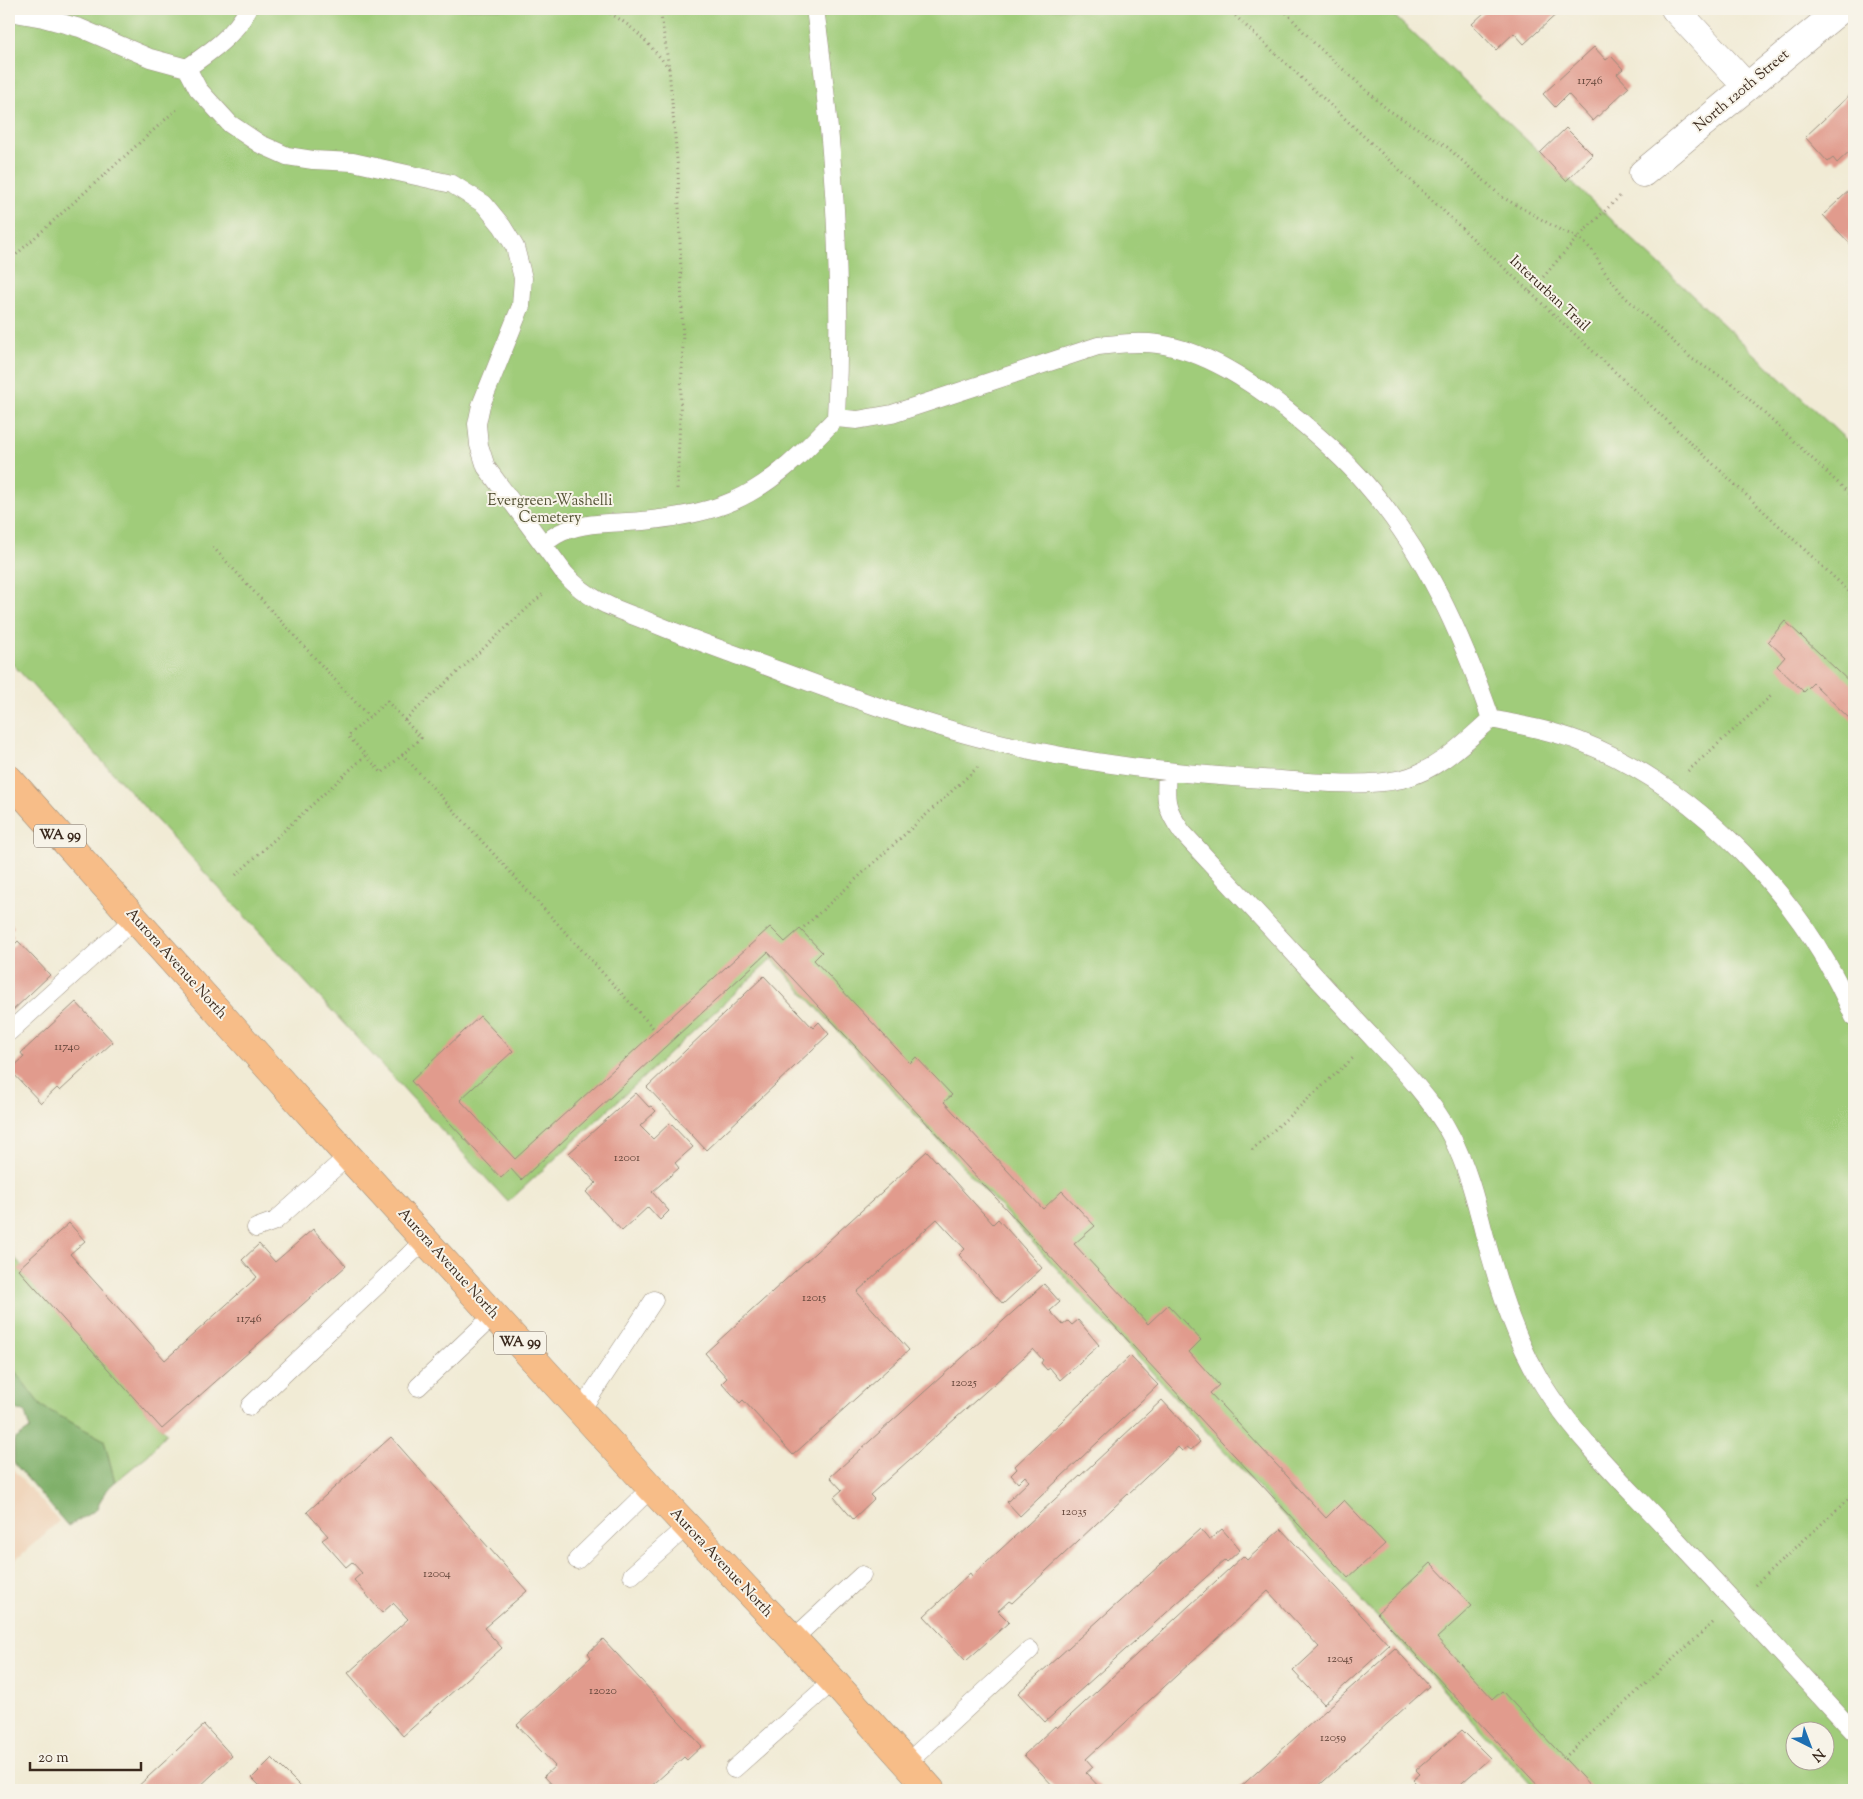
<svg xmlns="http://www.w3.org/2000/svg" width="1863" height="1799" font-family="'Sorts Mill Goudy',serif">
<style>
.built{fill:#f0d6bc}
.green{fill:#a0cc7a;stroke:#6e7b4c;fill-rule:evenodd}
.forest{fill:#80b06a;stroke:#5e6d44}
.building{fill:#e19b8d}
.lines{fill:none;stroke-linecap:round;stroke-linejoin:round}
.service-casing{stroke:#968a7a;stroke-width:19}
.minor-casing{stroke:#968a7a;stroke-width:29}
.trunk-casing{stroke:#968a7a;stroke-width:29}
.path{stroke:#968a7a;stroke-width:3;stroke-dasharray:1 4;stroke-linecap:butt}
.service{stroke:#fff;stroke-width:18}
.minor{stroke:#fff;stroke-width:28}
.trunk{stroke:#f7bd88;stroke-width:28}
.labels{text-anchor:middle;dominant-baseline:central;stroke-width:4;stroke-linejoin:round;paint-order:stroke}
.number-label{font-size:12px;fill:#64463a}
.shield{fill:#f7f3e8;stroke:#73665b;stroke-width:1}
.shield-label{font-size:14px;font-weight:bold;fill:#3b2a1e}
.street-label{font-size:15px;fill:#3b2a1e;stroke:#f7f3e8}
.park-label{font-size:15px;fill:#545235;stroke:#f7f3e8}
</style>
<rect width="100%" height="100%" fill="#f7f3e8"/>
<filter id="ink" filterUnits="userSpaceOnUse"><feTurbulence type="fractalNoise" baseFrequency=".02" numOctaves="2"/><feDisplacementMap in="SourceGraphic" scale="10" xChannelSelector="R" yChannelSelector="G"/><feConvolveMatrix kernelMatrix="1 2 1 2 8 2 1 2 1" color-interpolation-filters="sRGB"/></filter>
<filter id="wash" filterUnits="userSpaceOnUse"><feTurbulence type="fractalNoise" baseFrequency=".0096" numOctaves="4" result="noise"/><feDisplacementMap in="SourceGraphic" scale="20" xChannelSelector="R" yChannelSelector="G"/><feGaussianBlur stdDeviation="1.12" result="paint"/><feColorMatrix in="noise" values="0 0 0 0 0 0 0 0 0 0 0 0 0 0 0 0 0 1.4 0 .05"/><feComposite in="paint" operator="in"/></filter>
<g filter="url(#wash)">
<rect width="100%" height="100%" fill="#f1ebd5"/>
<path class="built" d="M9,1465L59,1521L9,1566Z"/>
<path class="green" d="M9,9H1387L1854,447V1790H1536L772,959L508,1202L9,660ZM1796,1732H1826V1762H1796Z
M9,1251L22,1266L19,1269L166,1433L149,1454L115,1482L104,1440L41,1406L9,1363Z"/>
<path class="forest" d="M9,1363L41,1406L104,1440L115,1482L106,1490L96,1510L68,1526L14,1463V1440L30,1429L25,1413L13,1408L9,1410Z"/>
<g id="blocks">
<path class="building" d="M1485,9H1559L1561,10L1524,44L1514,33L1496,50L1472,24L1486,11Z
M1594,47L1606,60L1611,56L1623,69L1617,74L1629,87L1593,121L1568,94L1555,107L1543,94Z
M1854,91V147L1837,163L1833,158L1828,162L1805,137Z
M1566,128L1593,155L1566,181L1540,153Z
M1854,186V248L1823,215Z
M1785,621L1854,686V723L1813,683L1804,692L1777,666L1785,657L1768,641Z
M9,921L14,927L9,931L14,937L9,941Z
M770,927L785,942L800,929L822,952L814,960L910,1063L916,1057L952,1095L944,1102L1043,1209L1062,1191L1095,1226L1074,1244L1148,1324L1168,1305L1201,1340L1189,1352L1219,1385L1210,1393L1326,1518L1344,1500L1385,1544L1348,1578L768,952L521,1180L511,1169L501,1178L411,1081L480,1016L513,1051L460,1100L515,1159Z
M18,941L50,975L9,1014V950Z
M764,976L813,1028L819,1022L829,1034L706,1150L647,1087Z
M76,1002L113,1042L60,1091L57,1088L41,1103L10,1070L24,1057L21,1053Z
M636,1093L649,1107L651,1106L656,1111L640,1126L653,1139L670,1123L693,1147L675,1163L679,1168L652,1192L669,1211L660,1220L648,1207L622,1231L586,1192L596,1183L569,1153Z
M927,1151L993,1224L998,1219L1042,1268L1003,1304L959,1255L965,1249L937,1219L857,1292L909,1350L793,1455L743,1400L740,1403L722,1383L727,1378L705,1353Z
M69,1223L85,1241L70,1254L165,1360L257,1277L242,1260L259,1244L275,1262L313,1229L346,1266L162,1429L18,1269Z
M1044,1284L1060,1302L1050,1311L1063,1325L1068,1321L1072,1325L1078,1320L1099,1345L1060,1380L1050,1368L1047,1370L1041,1363L1043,1360L1033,1349L870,1495L874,1499L853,1519L834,1497L842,1490L830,1477Z
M1130,1356L1158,1385L1020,1516L1007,1502L1029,1481L1025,1476L1018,1483L1011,1475L1017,1469L1015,1466Z
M1162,1400L1200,1442L1191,1450L1187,1447L1182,1451L1178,1447L1012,1603L1009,1601L998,1611L1009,1622L966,1661L924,1616L970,1573L972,1576Z
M391,1437L527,1591L484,1628L502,1648L403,1736L348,1673L408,1619L393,1603L382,1613L354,1580L362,1573L352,1562L346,1567L322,1540L328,1536L307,1512Z
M1200,1529L1209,1540L1222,1529L1240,1550L1227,1562L1225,1560L1045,1722L1018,1693Z
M1281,1529L1389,1645L1324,1704L1293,1671L1319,1647L1268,1591L1086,1759L1093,1767L1086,1773L1102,1790H1080L1075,1785L1069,1790H1057L1024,1755L1055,1726L1057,1728L1243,1556L1247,1560Z
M1431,1563L1472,1606L1437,1638L1493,1699L1502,1691L1594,1790H1542L1377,1613Z
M603,1639L702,1746L687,1760L684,1757L647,1790H557L544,1776L555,1766L517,1725L591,1657L588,1653Z
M1395,1648L1429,1686L1314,1790H1237Z
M204,1725L232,1756L196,1790H134Z
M1462,1730L1490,1758L1454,1790H1423L1413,1780L1420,1774L1416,1770Z
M272,1758L304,1790H264L252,1778Z"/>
</g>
</g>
<g filter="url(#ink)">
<use href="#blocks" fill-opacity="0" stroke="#968a7a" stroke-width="1"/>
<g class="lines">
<g class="service-casing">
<path id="service" d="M9,12L43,18L80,28L150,58L187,68L198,89L230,124L260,144L287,156L313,160L353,162L452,184L484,204L502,226L515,247L523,278L521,306L481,405L477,424L479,445L486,467L565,574C588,600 613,608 645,620C672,631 700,642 728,652C819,685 910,722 1004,744C1089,764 1176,774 1263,779C1303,781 1364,788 1402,779C1438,770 1464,743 1491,719
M187,68C210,52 235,35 248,9
M836,418L857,420L892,414L1098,346C1117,344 1138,341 1158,344C1206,351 1250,381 1288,411C1315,433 1342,456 1365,483C1424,550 1462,635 1491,719
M543,544C549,540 555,535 562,532C591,520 622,524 652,520C679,517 708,512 733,501C774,483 806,450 836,418C843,282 834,144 815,9
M1491,719C1520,725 1550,730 1579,741C1698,787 1805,901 1854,1017
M1167,771C1165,800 1165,808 1182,832C1239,894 1296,956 1353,1017C1385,1052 1430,1094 1451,1136C1467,1166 1476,1201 1484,1233C1500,1291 1517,1348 1551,1397C1583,1444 1625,1484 1664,1526C1727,1595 1791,1663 1854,1732
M9,1032L135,918
M256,1228L275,1221L348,1156
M418,1387L494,1315
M250,1406L425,1240
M581,1410L654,1300
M577,1560L651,1488
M632,1575L687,1526
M793,1639L862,1575
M907,1763L1030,1650
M734,1769L833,1681"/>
</g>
<g class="minor-casing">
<path id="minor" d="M1675,9L1747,87
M1643,173L1841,9"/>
</g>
<g class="trunk-casing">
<path id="trunk" d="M9,779L348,1156L651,1488L833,1681L931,1790"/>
</g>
<path class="path" d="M601,9C633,24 646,41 669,68
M660,9L669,68L678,171L683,344L677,489
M1228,9L1854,596
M1283,9L1314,43L1387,109L1447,147L1502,197L1562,231L1578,237L1592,250L1604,271L1624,296L1692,359L1733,384L1854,498
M9,261L178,108
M1530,292L1578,237L1620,196
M213,547L369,717
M387,701L421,738L382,773L348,736Z
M405,720L544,593
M402,754L656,1031
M1688,771L1771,696
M236,875L366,755
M804,927L978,767
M1252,1150L1353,1058
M1755,1585L1854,1494
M1564,1758L1715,1621"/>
<use href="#service" class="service"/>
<use href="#minor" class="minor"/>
<use href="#trunk" class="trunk"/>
</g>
</g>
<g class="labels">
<g class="number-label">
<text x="1590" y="81">11746</text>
<text x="67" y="1047">11740</text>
<text x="627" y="1158">12001</text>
<text x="814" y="1298">12015</text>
<text x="249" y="1319">11746</text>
<text x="964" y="1383">12025</text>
<text x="1074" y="1512">12035</text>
<text x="437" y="1574">12004</text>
<text x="1340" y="1659">12045</text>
<text x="603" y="1691">12020</text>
<text x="1333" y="1738">12059</text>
</g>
<g class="shield">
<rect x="34" y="824.5" width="52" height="23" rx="4"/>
<rect x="494" y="1331.5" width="52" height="23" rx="4"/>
</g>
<g class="shield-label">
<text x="60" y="836">WA 99</text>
<text x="520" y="1343">WA 99</text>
</g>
<g class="street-label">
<text transform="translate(1742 91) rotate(-40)">North 120th Street</text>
<text transform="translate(1549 294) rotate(43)">Interurban Trail</text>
<text transform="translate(176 964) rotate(48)">Aurora Avenue North</text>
<text transform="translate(448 1264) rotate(48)">Aurora Avenue North</text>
<text transform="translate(721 1563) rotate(47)">Aurora Avenue North</text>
</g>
<g class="park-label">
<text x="550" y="501">Evergreen-Washelli<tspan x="550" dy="17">Cemetery</tspan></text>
</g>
</g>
<rect width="1863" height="1799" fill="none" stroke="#f7f3e8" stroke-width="30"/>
<g transform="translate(1810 1746) rotate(138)"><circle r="24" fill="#f7f3e8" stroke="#aca397"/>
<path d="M0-4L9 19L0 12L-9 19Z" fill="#1f6fb2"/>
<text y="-8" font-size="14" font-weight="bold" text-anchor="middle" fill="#3b2a1e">N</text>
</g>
<path d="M30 1762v8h111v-8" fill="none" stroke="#3b2a1e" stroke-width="2.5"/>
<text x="38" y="1762" font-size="15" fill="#3b2a1e" stroke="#f7f3e8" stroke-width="4" paint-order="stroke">20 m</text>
</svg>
